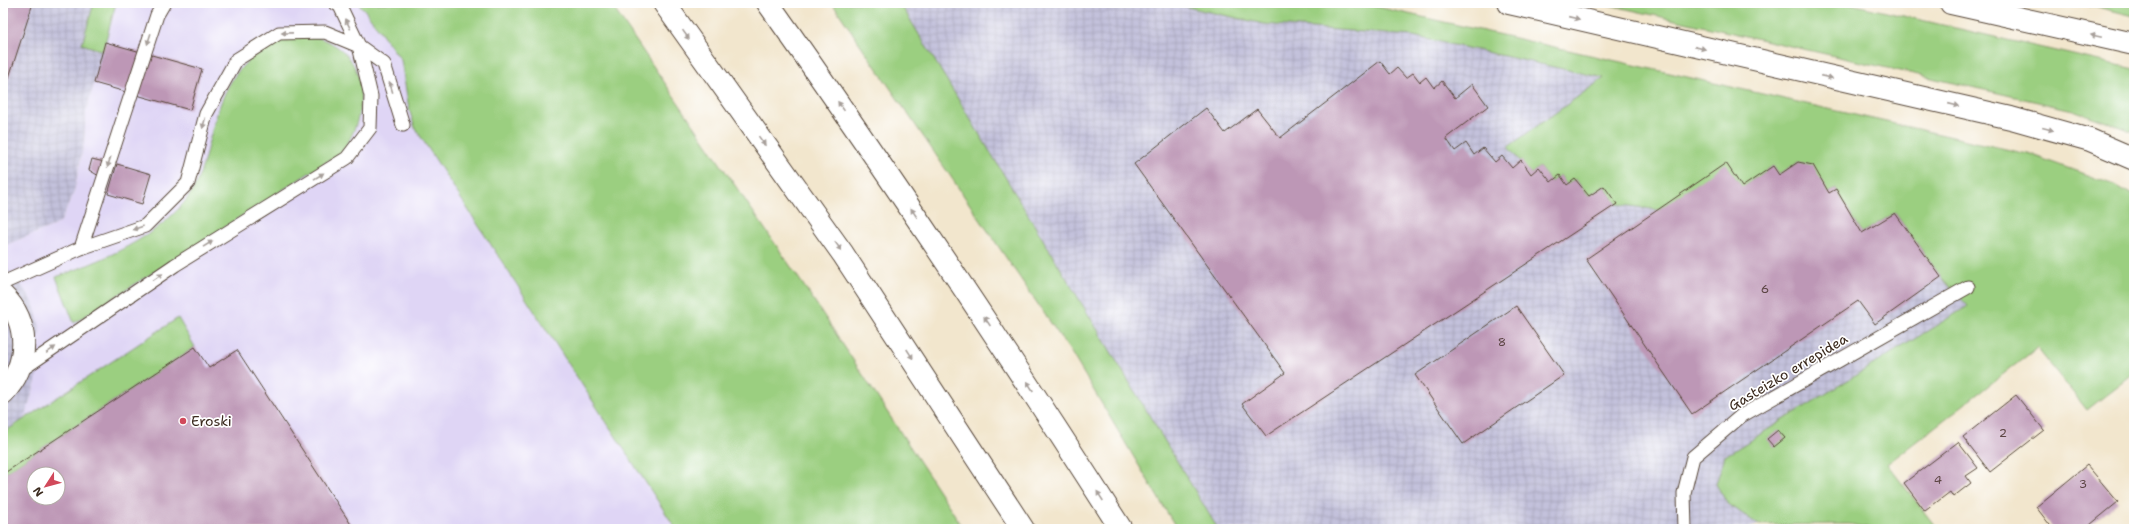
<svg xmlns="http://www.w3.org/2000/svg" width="2137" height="532" font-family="'Shantell Sans',sans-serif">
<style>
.built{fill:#dfd5f5;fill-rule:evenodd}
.industrial{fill:url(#industrial-grid)}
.grass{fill:#9bcf80;stroke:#6b7c4f}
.building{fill:#bd97b6;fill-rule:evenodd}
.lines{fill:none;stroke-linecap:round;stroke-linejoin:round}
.service-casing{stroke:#564638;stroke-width:15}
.minor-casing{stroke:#564638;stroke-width:24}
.motorway-casing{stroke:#564638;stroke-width:24}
.service{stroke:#fff;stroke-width:13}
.minor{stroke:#fff;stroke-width:22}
.motorway{stroke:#fff;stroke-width:22}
.oneway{fill:#a79f9a}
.poi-dot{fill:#d1495b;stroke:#fff;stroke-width:1.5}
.labels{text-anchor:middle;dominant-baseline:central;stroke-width:3.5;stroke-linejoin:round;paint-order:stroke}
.number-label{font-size:12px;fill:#5c4544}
.street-label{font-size:14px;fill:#3b2a1e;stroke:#fff}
.poi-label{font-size:14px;fill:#3b2a1e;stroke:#fff;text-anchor:start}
</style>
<defs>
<pattern id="industrial-grid" width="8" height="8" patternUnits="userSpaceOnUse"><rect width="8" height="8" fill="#c3c1db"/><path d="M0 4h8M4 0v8" fill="none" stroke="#a8a6bc"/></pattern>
</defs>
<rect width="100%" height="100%" fill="#fff"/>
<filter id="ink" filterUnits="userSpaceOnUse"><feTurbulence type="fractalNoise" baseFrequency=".025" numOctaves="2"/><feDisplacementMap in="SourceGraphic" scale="8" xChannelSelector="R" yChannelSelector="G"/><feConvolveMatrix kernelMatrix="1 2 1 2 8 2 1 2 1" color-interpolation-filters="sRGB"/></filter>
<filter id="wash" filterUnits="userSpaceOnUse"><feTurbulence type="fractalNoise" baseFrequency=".012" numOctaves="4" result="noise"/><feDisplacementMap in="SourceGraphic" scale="16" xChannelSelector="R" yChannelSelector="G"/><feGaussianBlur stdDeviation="0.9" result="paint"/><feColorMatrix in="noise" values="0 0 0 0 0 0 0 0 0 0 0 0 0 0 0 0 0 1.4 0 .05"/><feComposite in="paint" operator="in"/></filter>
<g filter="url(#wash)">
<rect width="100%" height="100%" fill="#f2e6cd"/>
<path class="built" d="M116,3H357L364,9L401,60L409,109L415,128L676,529H3V433L24,419L36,382L18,280L3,264V246L60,223L74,192L84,142L86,112ZM34,474H58V498H34Z"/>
<path class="industrial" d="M3,3H94L82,44L103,51L86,112L84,142L74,192L60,223L3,246Z
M900,3H1169L1264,24L1413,36L1605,78L1508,147L1531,173L1539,167L1560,175L1604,186L1726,163L1773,166L1798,162L1836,189L1862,233L1895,213L1941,277L1968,306L1725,456L1717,484L1727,503L1759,525L1746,529H1218Z
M3,264L18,280L33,302L40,327L36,382L24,419L3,433Z"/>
<path class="grass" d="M94,3H116L103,51L82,44Z
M357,3H610L815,302L964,529H676L415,128L409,109L401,60L364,9Z
M832,3H900L1218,529H1177L1072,354Z
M1169,3H1360L2032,155L2117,186L2134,196V373L2087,410L2037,348L1887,464L1935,526L1931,529H1875L1849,524L1759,525L1727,503L1716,484L1725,456L1968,306L1941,277L1895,213L1862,233L1836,189L1829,193L1798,162L1779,175L1773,166L1742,187L1726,164L1658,210L1617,204L1604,186L1589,196L1575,179L1567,185L1560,175L1551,182L1539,167L1531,174L1508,147L1604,78L1413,36L1264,24Z
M1600,3H1847L2134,69V132L2073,110Z
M2081,3H2134V16Z
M298,37C305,37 315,36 322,39C372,57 368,116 342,152L74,323L56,277C101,261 160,237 189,196C199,181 204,163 208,145C219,107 225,76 259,52C264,48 271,43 277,40C283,38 291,38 298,37Z
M178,318L195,347L3,474V433Z
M3,325C7,339 8,351 3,365Z"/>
<g id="blocks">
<path class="building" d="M3,3H33L3,96Z
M105,42L202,69L190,110L94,83Z
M1380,61L1390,74L1397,68L1406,78L1413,73L1420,82L1426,77L1434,88L1442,81L1455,98L1472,84L1488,106L1446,138L1455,151L1466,143L1474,155L1483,148L1495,162L1502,156L1512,168L1521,160L1531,174L1539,167L1551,182L1560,175L1567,185L1575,179L1589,196L1604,186L1617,204L1266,436L1242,404L1285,373L1134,164L1206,108L1225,133L1257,109L1280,138Z
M92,159L104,162L99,176L89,170Z
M1798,162L1813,165L1829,193L1836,189L1862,233L1895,213L1941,277L1875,324L1858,301L1692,414L1586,259L1726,163L1742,187L1773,166L1779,175Z
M117,164L151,174L142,204L108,194Z
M1516,306L1564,375L1463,444L1415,375Z
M195,347L209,368L237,350L354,529H3V474ZM34,474H58V498H34Z
M2016,395L2044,430L1990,472L1963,437Z
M1778,430L1785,438L1774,447L1767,439Z
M1958,442L1978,468L1966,476L1971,483L1953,497L1950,492L1925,511L1904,483Z
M2087,465L2118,502L2085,529H2053L2036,507Z"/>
</g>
</g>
<g filter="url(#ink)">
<use href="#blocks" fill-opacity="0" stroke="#564638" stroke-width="1"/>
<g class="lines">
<g class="service-casing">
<path id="service" d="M81,248L157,15L164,3
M3,283L81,248L145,226L188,183L206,114L236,60L279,33L325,32L359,46L384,64L403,125
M18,372L175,265L347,158L370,128L371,96L359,46L340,6L335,3
M1685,529L1684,493L1693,457L1741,416L1968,287"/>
</g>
<g class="minor-casing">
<path id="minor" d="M3,296C31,323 29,366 3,393"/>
</g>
<g class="motorway-casing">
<path id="motorway" d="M664,3L843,254L1023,529
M768,3C890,175 1007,351 1121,529
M1509,3L2011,118L2090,140L2134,159
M1951,3L2134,44"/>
</g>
<use href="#service" class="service"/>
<use href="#minor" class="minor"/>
<use href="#motorway" class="motorway"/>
</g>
<defs><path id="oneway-solid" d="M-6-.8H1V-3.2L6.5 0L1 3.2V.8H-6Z"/></defs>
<g class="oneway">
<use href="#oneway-solid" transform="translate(1574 18) rotate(13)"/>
<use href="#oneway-solid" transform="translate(348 24) rotate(-116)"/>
<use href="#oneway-solid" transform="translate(287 33) rotate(179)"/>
<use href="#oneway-solid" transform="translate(686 35) rotate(55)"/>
<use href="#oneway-solid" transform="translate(2096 36) rotate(-168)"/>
<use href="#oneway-solid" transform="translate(149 39) rotate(108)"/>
<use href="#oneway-solid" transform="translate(1700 48) rotate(13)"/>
<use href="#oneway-solid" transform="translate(1827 77) rotate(13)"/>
<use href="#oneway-solid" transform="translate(391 87) rotate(-107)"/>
<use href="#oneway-solid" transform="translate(1954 105) rotate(13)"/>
<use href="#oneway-solid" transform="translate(841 106) rotate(-125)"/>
<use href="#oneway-solid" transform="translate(204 123) rotate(105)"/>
<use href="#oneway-solid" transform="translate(2048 129) rotate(15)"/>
<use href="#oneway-solid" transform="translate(762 141) rotate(54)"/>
<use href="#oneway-solid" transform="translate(109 162) rotate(108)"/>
<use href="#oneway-solid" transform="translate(319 176) rotate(-32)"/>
<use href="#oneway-solid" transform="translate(914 213) rotate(-124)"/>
<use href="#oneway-solid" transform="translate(138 228) rotate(161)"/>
<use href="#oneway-solid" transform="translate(208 244) rotate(-32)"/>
<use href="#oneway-solid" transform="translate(838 246) rotate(54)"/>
<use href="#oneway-solid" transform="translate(158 277) rotate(-34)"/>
<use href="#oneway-solid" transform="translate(987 321) rotate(-124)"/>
<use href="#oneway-solid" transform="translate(51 350) rotate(-34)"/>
<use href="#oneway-solid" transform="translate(910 354) rotate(57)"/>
<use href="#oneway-solid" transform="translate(1030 386) rotate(-123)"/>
<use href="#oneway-solid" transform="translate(1100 496) rotate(-123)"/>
</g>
</g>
<circle class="poi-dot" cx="183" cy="421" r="4"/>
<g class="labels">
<g class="number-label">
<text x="1765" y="289">6</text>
<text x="1502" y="342">8</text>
<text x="2003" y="433">2</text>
<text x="1938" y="480">4</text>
<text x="2083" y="484">3</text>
</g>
<g class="street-label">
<text transform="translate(1788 372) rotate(-31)">Gasteizko errepidea</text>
</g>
<g class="poi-label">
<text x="191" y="421">Eroski</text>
</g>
</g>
<rect width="2137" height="532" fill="none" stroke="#fff" stroke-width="16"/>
<g transform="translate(46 486) rotate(234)"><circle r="19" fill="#ffffff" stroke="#b1aaa5"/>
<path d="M0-3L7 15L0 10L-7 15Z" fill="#d1495b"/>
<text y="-6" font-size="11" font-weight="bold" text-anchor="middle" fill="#3b2a1e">N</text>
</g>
</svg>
